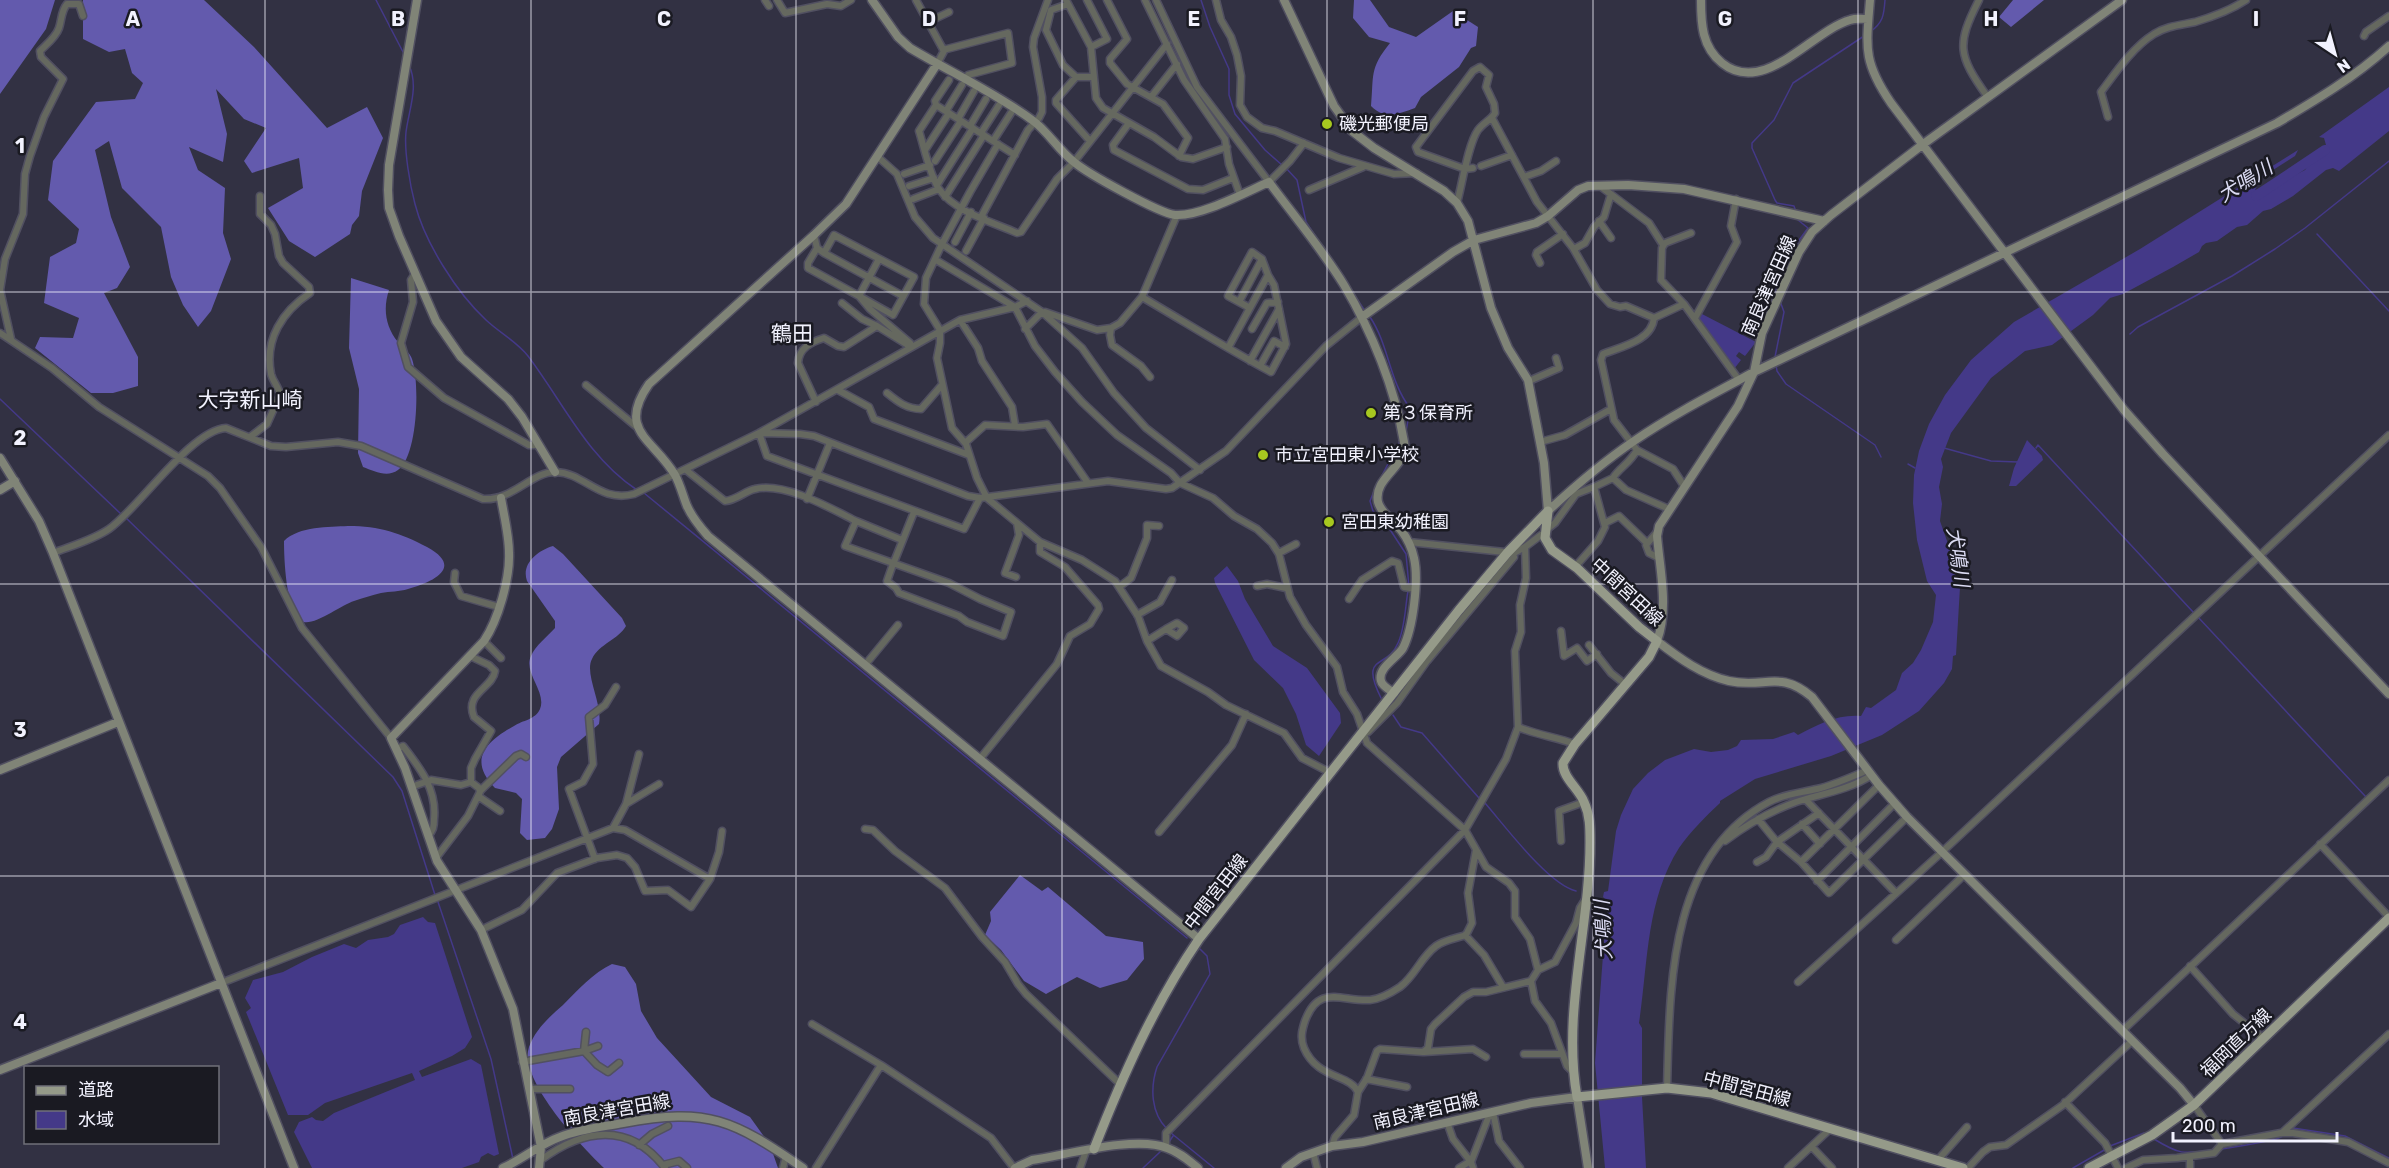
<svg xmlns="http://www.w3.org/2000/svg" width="2389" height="1168" font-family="Rubik,'Noto Sans JP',sans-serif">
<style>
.forest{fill:#635aad}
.water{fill:#443988}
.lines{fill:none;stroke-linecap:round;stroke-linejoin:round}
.stream{stroke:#443988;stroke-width:1.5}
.river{stroke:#443988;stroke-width:10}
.street-casing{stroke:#515061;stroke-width:9}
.secondary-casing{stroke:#515061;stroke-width:11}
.primary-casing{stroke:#515061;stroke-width:12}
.street{stroke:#65685f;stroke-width:6}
.secondary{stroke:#808477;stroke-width:8}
.primary{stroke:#959a89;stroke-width:9}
.grid{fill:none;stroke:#f2f2fe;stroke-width:1.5;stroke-opacity:0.55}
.poi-dot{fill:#a7c81f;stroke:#1a1a22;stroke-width:2}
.labels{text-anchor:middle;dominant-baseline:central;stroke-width:5;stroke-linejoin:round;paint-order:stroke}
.poi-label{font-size:18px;fill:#f2f2fe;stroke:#1a1a22;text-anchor:start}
.street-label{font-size:18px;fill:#f2f2fe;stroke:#1a1a22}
.water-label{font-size:20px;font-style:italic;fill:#dbdbf3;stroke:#1a1a22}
.quarter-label{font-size:21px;fill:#f2f2fe;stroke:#1a1a22}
.grid-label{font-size:20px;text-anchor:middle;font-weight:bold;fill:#f2f2fe;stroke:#1a1a22;stroke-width:5;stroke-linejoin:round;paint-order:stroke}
</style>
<rect width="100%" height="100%" fill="#323143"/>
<path class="forest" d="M0,0H55L46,29L0,94Z
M83,0H204L254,47L327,128L367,107L383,138L362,191L359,216L352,225L350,234L315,257L289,241L268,208L303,188L299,158L252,173L244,161L266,128L244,119L216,89L227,134L223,162L189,147L198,170L225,188L223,233L231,259L211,311L198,327L183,305L171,277L161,227L122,188L109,141L95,150L111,217L130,267L117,288L104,293L138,357V386L113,393H91L35,348L40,337L73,338L79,318L44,303L50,257L76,243L79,229L48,200L53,161L96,102L135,99L143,83L132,73L125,49L109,52L83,39Z
M1354,0H1370L1389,27L1416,37L1453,11L1478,27L1476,46L1471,48L1459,67L1421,97L1415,108C1398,114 1385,120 1371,106C1374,75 1369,69 1390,43L1369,37L1353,18Z
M2013,0H2044L2011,27L1999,17Z
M351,278L389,290C383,308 385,326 398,342C402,348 410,352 412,359C420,382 418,456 398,470C387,478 374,471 363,467L358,453L359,389L349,348Z
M348,526C380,526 400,533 427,547C464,567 434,582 408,589C399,592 390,591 381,593C372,595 363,598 354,601C341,605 312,628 301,621C286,612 284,558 284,541C299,526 329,527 348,526Z
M553,546L563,554L622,618L626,626C619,639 599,644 592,659C584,674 603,704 599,724L561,757L557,767L559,809L552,829L545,838L527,840L520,833L522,799L516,793L495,788C468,760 485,742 514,726C523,720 535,720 540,709C547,692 523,673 531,656C535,646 548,636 555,628V621L527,581C521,564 537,551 553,546Z
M1020,875L1042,891L1048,887L1106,936L1143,942L1144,959L1127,980L1100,988L1077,977L1046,994L1024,981L1001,950L985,935L991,921L990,912Z
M612,964L625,967L636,984L641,1011L657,1038L711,1097L750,1117L770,1145L778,1168H604C582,1147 518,1080 529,1047C535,1030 550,1016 563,1005C578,990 593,973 612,964Z"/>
<path class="water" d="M2389,87V131L2339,171L2333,168L2326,170L2293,196L2271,209L2263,211L2247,225L2237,227L2217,241L2206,243L2202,246L2199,252L2173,267L2123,294L2110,298L2093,315L2052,345L2025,351L1991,378L1951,433L1941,459L1943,467L1939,487L1942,504L1940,521L1953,558L1960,587L1956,655L1953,656L1952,669L1944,683L1919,711L1882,735L1831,756L1755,779L1720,801V803C1705,817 1691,831 1679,848C1646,900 1648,964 1639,1023L1642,1028V1097L1646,1168H1605L1595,1063L1607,901L1603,897L1604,892L1608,891L1616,831L1621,815L1633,789L1648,773L1665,760L1694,749L1711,752L1728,750L1737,746L1741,740L1773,739L1794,732L1798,735C1819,724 1838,714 1861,716L1866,707L1871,708L1896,690L1902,673L1913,663L1921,650L1933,622L1936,595L1927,581L1917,540L1913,503L1914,475L1919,451L1929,424L1945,395L1971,360L2014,322L2140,249L2298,150L2295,156L2262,177L2255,190L2263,188L2272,191L2283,181L2305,170L2318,151L2326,145L2324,138L2319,137Z
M1702,314L1756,342L1745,356L1739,352L1736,356L1741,360L1734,369L1699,319Z
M2027,440L2042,456L2043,460L2016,486H2009L2014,468Z
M1227,566L1238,581L1245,599L1273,646L1307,668L1340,713L1341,723L1319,756L1306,745L1296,714L1283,688L1254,660L1215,583L1214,578Z
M423,917L428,922L435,923L472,1037L465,1048L452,1056L419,1071L422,1077L471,1059L481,1065L499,1154L494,1156L488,1153L481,1157L479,1162L462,1168H312L294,1132L299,1122L312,1117L316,1120L323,1121L334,1113L415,1080L412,1073L325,1103L308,1115H288L246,1012L251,1008L245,998L253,980L283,972L312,957L344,944L356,948L368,940L388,937L394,934L400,925Z"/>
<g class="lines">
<path class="stream" d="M376,0L403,52
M1201,0L1210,27L1229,69V95L1235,114L1265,150L1282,165
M1870,32C1883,23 1884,15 1885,0
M409,65C419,87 409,109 406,132C404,151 410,185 415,204C425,243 457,293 486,320C500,333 517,342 528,356C563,402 587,457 637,490
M1286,168L1297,180L1306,222L1365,311
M1796,212L1794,206L1777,203L1775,200L1752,148V143L1774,120L1793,83L1864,36
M2317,234L2389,311
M1776,294L1775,291L1797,243L1808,228L1798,220
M1370,317C1389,345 1389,381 1410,408L1406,432
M2130,334L2138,327L2232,276L2275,249L2305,228L2389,161
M1775,357L1784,312L1780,301
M1776,365L1777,371L1786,384L1875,445L1881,457
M0,399L121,514
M1944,448L1991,461L2018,462
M2036,448L2038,445L2194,613
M1908,464L1915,468
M1379,481L1400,441
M1374,491L1370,501L1373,511L1387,525L1406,554L1409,587
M644,493L1187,938
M125,517L393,777L402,791L435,895
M2197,616L2366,797
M1381,698C1359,653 1387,670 1398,643C1405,628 1405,608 1408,591
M1393,715L1401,727L1422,733L1479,798
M1485,803C1505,826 1548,884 1576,891
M437,899L491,1059L513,1159
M2293,1128L2345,1136L2389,1158
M1167,1129C1151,1113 1150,1088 1157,1067L1210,974L1207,956L1200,949
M2289,1131L2389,1038
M1171,1133L1214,1168
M2154,1139C2180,1155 2183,1154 2214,1150
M1169,1142L1173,1136
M2110,1146L2144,1133
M2222,1149C2232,1147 2278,1141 2283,1136
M1143,1168L1160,1152
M2073,1168L2106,1149"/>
<path class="river" d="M2256,196L2325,150"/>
<g class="street-casing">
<path id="street" d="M765,0L769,6
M777,0L785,13L827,4L841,6L851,0
M916,0L944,51L937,64
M1066,0L1091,47L1096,98L1103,108L1154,137L1181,157L1193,159L1227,147
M1087,0L1107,39L1091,47
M1107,0L1127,39L1110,59V63L1127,84L1163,104L1188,138L1179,156
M1145,0L1184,80L1225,139L1229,164L1240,195
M1156,0L1197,87L1269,182L1290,161L1304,143
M1216,0L1221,20L1231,37L1237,55L1241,76L1240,105L1247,117L1262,128L1275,131L1339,158L1394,174L1417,173
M1979,0C1956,45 1958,55 1987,96
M1068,4L1051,10L1046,30L1063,65L1076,77H1093
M928,22L949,12
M2364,36L2366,32L2389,16
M943,50L1008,33L1012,63L968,75L965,80
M1076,77L1056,100V103L1090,141
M1151,97L1177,64
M936,105L935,101L949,80
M946,111L962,85
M2108,117L2101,92C2116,72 2133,47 2154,34C2166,26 2181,25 2195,22C2212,17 2231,10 2246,0
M1492,118L1537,202L1573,248L1597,290L1610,304L1620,307L1626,306L1654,318
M958,119L974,91
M1129,123L1113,145L1114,150L1188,189L1203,190L1233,178
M970,126L986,99
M981,133L999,105
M993,141L1011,113
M998,144L970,192L942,244L926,278L924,304L940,330V343L937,358L952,428L966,444L977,478L987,498L1040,542L1082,560L1115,581L1138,616L1147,641L1161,666L1208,692L1226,705L1284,733L1302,758L1331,773
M925,150L949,113
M1015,155L936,105L919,131C924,147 930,176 939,189C955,212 992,222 1017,233L1021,232L1057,179L1074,162L1167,44
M878,157L897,174L915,217L933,238L1042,312L1082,348L1114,393L1146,428L1200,470
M935,161L961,121
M1481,166L1512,155
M904,174L930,165
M1524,177L1541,171L1556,161
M937,185L973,128
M909,186L934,178
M1600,186L1649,223L1663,245
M1309,190L1363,167
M945,197L984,135
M913,199L939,189
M1457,203C1462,185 1468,144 1478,130C1483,123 1491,120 1495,113L1494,104L1486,87L1489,75L1480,67L1473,71L1416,147L1418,152L1465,169L1473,168
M981,217L1028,130L1039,118L1042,112V97L1033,47L1034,38L1048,0
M1599,221L1611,238
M814,235L817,248L808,263V268L859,296L870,309L910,343
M955,242L971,212
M817,248L824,253L834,235L914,277L893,315L859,296L879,259
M1574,249L1585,243L1594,227L1604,217L1611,194
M966,251L984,218
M824,253L903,296
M936,260L1015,307L1035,346L1055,372L1082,402L1117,435L1171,473L1180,483L1213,498L1234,516L1257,529L1272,543L1279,554L1290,597L1306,625L1337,667L1343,692L1357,714L1367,743L1465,830L1486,867L1509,883L1515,891V917L1530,939L1538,970
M1540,263L1536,255L1537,252L1563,234
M415,274L411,280L413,302L401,343L408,367L444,398L529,445H539
M1142,297C1185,322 1227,349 1271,372L1286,344L1274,285L1268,275L1228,348
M1239,302L1262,259
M842,303L862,319L877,326
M1684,304L1661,280L1662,248L1665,243L1691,233
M1250,308L1228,296L1252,252L1262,259L1268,275
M1045,312L1097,330L1111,328L1120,323L1142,297L1177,215
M1695,318L1737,242L1731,226L1736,199
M960,320L978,348L982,361L1012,407L1015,425
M1111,328L1110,335L1112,345L1141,366L1150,377
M1025,329L1042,312
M1252,329L1267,303L1278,302
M0,333L52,368L99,407L208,476L220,488L261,547L302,628L391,738
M11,339L0,290L5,259L23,214L25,174L30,156L44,117L63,79L41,57L40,51C47,44 56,37 59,28C62,19 61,11 67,4H79L83,16
M1250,361L1279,309
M1260,366L1274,341L1285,347
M1529,381L1559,368L1556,358
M586,385L638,428
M838,390L869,407L874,419L969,455
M887,393C898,402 907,409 921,409L941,386
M816,402L798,363C799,348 811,342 824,338L838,346L844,347L877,326L911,347
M759,433L767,456L964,529L980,498
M760,433L800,434L814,436L968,496L980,498L1108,481L1166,489L1172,488L1226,451L1326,346L1362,317
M250,437L267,424L280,395C279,387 273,382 271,374C264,339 283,311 310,293L309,287L283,263L279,256L275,234L271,225L260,214V196
M1540,442L1565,435L1611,409
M965,443L985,425L1023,427L1047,424L1088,483
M1637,450C1630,463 1618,469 1613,478L1626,490L1669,509
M686,470L725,501C737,500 745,491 755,489C785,482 830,508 856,521L845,546L949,583L980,599L1011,612L1003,636L967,622L959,616L899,593L896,588L887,581L893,564
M1684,486L1673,469L1637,450L1614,420L1601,360L1603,354C1620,347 1652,341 1654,318L1684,304L1739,380
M807,499L830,443
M856,521L902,540
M1605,523L1619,516L1647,543
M1545,531L1555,523L1576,494L1594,487
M1658,531L1646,545L1649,553L1659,558
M1525,547L1541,535
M53,553C71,546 93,540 109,529C139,508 191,430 226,428L271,446L286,447L338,442L361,446L483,499C513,501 532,471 556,472C585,473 599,503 634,494L759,433L960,320L1015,307L1027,301
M1279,553L1296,544
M894,562L914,512
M1575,567L1598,541L1605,527L1594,487L1613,478
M455,573L454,582L461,596L499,607
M1016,577L1005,573L1019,535L1017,523
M1257,586L1267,584L1286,588
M1119,587L1131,578L1147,538V525L1159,526
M1349,599L1362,580L1392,561L1398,563L1404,587L1416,589
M1137,615L1160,602L1172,580
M1561,631L1564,656L1577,648L1587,661L1597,654
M484,641L501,658
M1147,641L1166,629L1177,636L1184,628L1177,623L1166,629
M1589,645L1611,673L1626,685
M865,665L898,625
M1518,727C1537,735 1556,737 1575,744
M1368,732L1397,703L1427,661L1514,557
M397,749L403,746C420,768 437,789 434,819C434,827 433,831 428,836
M979,760L1057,664L1070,636L1090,624L1099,609L1098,605L1065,567L1040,552V542
M1879,785L1801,862L1829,893L1907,817
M411,787L431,780L461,785L471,782
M480,791L516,756L521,754L526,757
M478,796L500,811
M1806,800L1896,893
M626,804L659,784
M1758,819L1776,841L1801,862
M1802,824L1820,844
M613,828L626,804L639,754
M865,829L873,830L895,851L945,888L982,937L1005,962L1018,984L1026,994L1120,1084
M1159,832L1232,745L1246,714
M1561,841L1559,811L1584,802
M1725,841C1746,825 1771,811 1796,802C1821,794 1849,790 1872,775
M2320,844L2389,917
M436,858L468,816L480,792L479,788L471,782V768L475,759L491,731L474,717C464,693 493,688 495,671L489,665L470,656
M595,859L569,789L583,782L593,764L589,717L605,705L616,687
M1757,862L1766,857L1777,842L1819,813
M1817,881L1895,803
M481,930L522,910L557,873L597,858L617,855L627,858L635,867L645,891L668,890L691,907L710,879
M1465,935L1484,955L1503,987
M1896,940L1965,874
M2190,966L2233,1014L2264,1039
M1798,982L1942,852L2389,435
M221,983L613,828L625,830L710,879L719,852L722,831
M812,1024L881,1065L991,1138L1014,1168
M2122,1031L2389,780
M586,1032L584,1051L598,1046
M1424,1052L1473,1049L1486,1057
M1524,1054H1562
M522,1062L584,1051L597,1065L608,1072L619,1063
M1572,1071L1567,1066L1551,1023L1535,1001L1531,981L1538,970L1555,962L1576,923L1580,908L1585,900
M1366,1079L1407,1087
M1667,1088C1670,990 1667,856 1769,802C1784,794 1800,793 1817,789C1834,785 1851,777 1868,770
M529,1089H570
M1358,1092C1350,1074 1317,1079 1304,1048C1300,1038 1302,1030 1305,1021C1319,983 1342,1002 1370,1000C1381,999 1391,993 1400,987C1415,976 1421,957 1436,946C1444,940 1457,938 1466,935L1472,923L1468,893L1476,850
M2065,1102L2105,1143L2118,1168
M2194,1105L2222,1144
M1493,1112L1499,1141L1520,1168
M1447,1122L1453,1139L1471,1162
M2282,1133L2389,1034
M639,1145L652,1134L668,1126
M1332,1146L1335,1137L1354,1115L1358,1092L1367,1078L1377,1051L1380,1049L1423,1052L1428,1048L1431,1029L1435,1024L1464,997L1473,992H1486L1531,981
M1166,1147V1133L1465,830L1506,759L1518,727L1515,651L1521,632L1520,605L1526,578L1525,547L1514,553L1409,542
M1812,1147L1832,1168
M1313,1152L1317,1168
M2190,1157V1168
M541,1160C583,1129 629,1121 665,1168
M1937,1161L1967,1127
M663,1165L679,1161L687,1168
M783,1168L786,1156
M816,1168L881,1065
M1080,1168L1086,1151
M1459,1168L1469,1162
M1473,1168L1471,1162L1490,1113
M1788,1168L1830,1129
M1968,1168L1983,1152L1990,1147L2006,1145L2063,1105L2132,1041
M2126,1168L2143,1160L2177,1158L2214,1153L2222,1144L2281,1133H2293L2348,1142L2389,1163"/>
</g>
<g class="secondary-casing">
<path id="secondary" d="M417,0L389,165L388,190L389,208L399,236L436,321L461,357L508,399L522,417L555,472
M872,0L898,37L910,48C950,72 994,92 1032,120C1048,131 1058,150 1074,162C1088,174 1159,213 1175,215C1200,217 1246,192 1269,182C1294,216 1322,249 1344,285C1372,332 1395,388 1404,442C1408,467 1373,477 1378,502C1381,513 1394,522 1401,530C1407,538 1412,548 1414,558C1419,580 1413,628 1403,648C1398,657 1377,668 1381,681C1382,686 1390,690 1394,693
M1284,0L1334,106L1352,131L1374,148L1444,191L1457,203L1468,221L1491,308L1508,348L1528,380L1544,463L1548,511
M1701,0C1701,24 1702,47 1722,63C1764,97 1812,31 1850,20C1856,18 1862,19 1868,19
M1870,0C1866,48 1863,62 1891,103L2124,410L2163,454L2389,694
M2122,0L1922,145L1831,215L1812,232L1799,252L1762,333L1754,372L1738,406L1659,526L1657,536C1660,571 1669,608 1657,641C1679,658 1702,675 1729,681C1765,689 1779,669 1812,697L1879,785L1907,817L2180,1088L2194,1105
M937,64L846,204L814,235L649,384C616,431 654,439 675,475C680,484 683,496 687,506C692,517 700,527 708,536L1199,939
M1362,317L1453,252L1474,240L1536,223L1548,216L1578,190L1588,186L1628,185L1684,189L1824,221
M0,458L39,521L53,553L294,1168
M0,490L15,481
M501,498C504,516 509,535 509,553C510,579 498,620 484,641L391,738L405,768L437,861L481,930L513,1009L541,1147L539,1168
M1548,511C1575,486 1603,462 1634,441C1672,415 1713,394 1754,372L2277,123C2316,100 2355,77 2389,46
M0,770L118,722
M0,1070L221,983
M503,1168C523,1159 540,1144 560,1137C580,1129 602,1127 623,1123C709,1107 733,1120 803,1168
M1015,1168L1032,1160C1066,1155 1136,1135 1167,1148C1179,1152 1188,1160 1198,1168
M1286,1168L1301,1157L1332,1146L1363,1142L1531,1103L1577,1097L1588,1168"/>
</g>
<g class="primary-casing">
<path id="primary" d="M1548,511L1545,538L1552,550L1577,568L1639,627L1657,641L1649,657L1575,744L1563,763C1562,777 1579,789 1584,802C1590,815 1590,828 1590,842C1590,927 1562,1012 1577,1097L1667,1088L1711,1093L1963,1168
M1094,1149C1123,1075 1154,1005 1199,939L1459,610L1508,552L1548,511
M2089,1168L2152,1135L2194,1105L2389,918"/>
</g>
<use href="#street" class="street"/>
<use href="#secondary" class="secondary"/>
<use href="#primary" class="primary"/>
</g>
<path class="grid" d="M265,0V1168M531,0V1168M796,0V1168M1062,0V1168M1327,0V1168M1593,0V1168M1858,0V1168M2124,0V1168M0,292H2389M0,584H2389M0,876H2389"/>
<g class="poi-dot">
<circle cx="1327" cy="124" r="6"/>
<circle cx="1371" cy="413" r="6"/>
<circle cx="1263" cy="455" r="6"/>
<circle cx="1329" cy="522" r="6"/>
</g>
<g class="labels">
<g class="poi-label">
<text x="1339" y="124">磯光郵便局</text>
<text x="1383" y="413">第３保育所</text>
<text x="1275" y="455">市立宮田東小学校</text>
<text x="1341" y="522">宮田東幼稚園</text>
</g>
<g class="street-label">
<text transform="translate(1769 286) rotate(-66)">南良津宮田線</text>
<text transform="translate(1627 592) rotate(43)">中間宮田線</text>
<text transform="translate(1216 892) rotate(-52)">中間宮田線</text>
<text transform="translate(2236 1043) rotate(-44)">福岡直方線</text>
<text transform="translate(1747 1089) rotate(15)">中間宮田線</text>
<text transform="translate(617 1110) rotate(-10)">南良津宮田線</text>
<text transform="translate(1426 1111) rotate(-13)">南良津宮田線</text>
</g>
<g class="water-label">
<text transform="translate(2245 181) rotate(-32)">犬鳴川</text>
<text transform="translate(1958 557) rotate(82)">犬鳴川</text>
<text transform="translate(1603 930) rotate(-93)">犬鳴川</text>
</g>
<g class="quarter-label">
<text x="792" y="333">鶴田</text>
<text x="250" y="399">大字新山崎</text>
</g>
</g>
<g class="grid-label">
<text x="133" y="26">A</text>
<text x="398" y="26">B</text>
<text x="664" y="26">C</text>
<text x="929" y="26">D</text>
<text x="1194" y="26">E</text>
<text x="1460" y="26">F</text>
<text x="1725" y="26">G</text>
<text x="1991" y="26">H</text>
<text x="2256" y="26">I</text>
<text x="20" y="153">1</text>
<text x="20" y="445">2</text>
<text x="20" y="737">3</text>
<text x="20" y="1029">4</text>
</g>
<rect x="24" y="1066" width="195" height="78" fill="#1a1a22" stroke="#70707a" stroke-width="1.5"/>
<rect x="36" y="1086" width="30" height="9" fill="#959a89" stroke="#70707a" stroke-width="1.5"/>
<text x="78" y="1096" font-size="18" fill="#f2f2fe">道路</text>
<rect x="36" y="1111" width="30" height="18" fill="#443988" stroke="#70707a" stroke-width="1.5"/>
<text x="78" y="1126" font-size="18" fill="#f2f2fe">水域</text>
<g transform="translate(2335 54) rotate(144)" stroke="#1a1a22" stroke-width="4.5" paint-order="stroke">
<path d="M0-4.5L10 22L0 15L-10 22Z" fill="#f2f2fe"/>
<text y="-9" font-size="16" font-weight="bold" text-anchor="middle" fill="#f2f2fe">N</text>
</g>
<path d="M2173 1132v9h164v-9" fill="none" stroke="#f2f2fe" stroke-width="3"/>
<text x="2182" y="1132" font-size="18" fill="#f2f2fe" stroke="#1a1a22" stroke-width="4.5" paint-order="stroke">200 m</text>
</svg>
